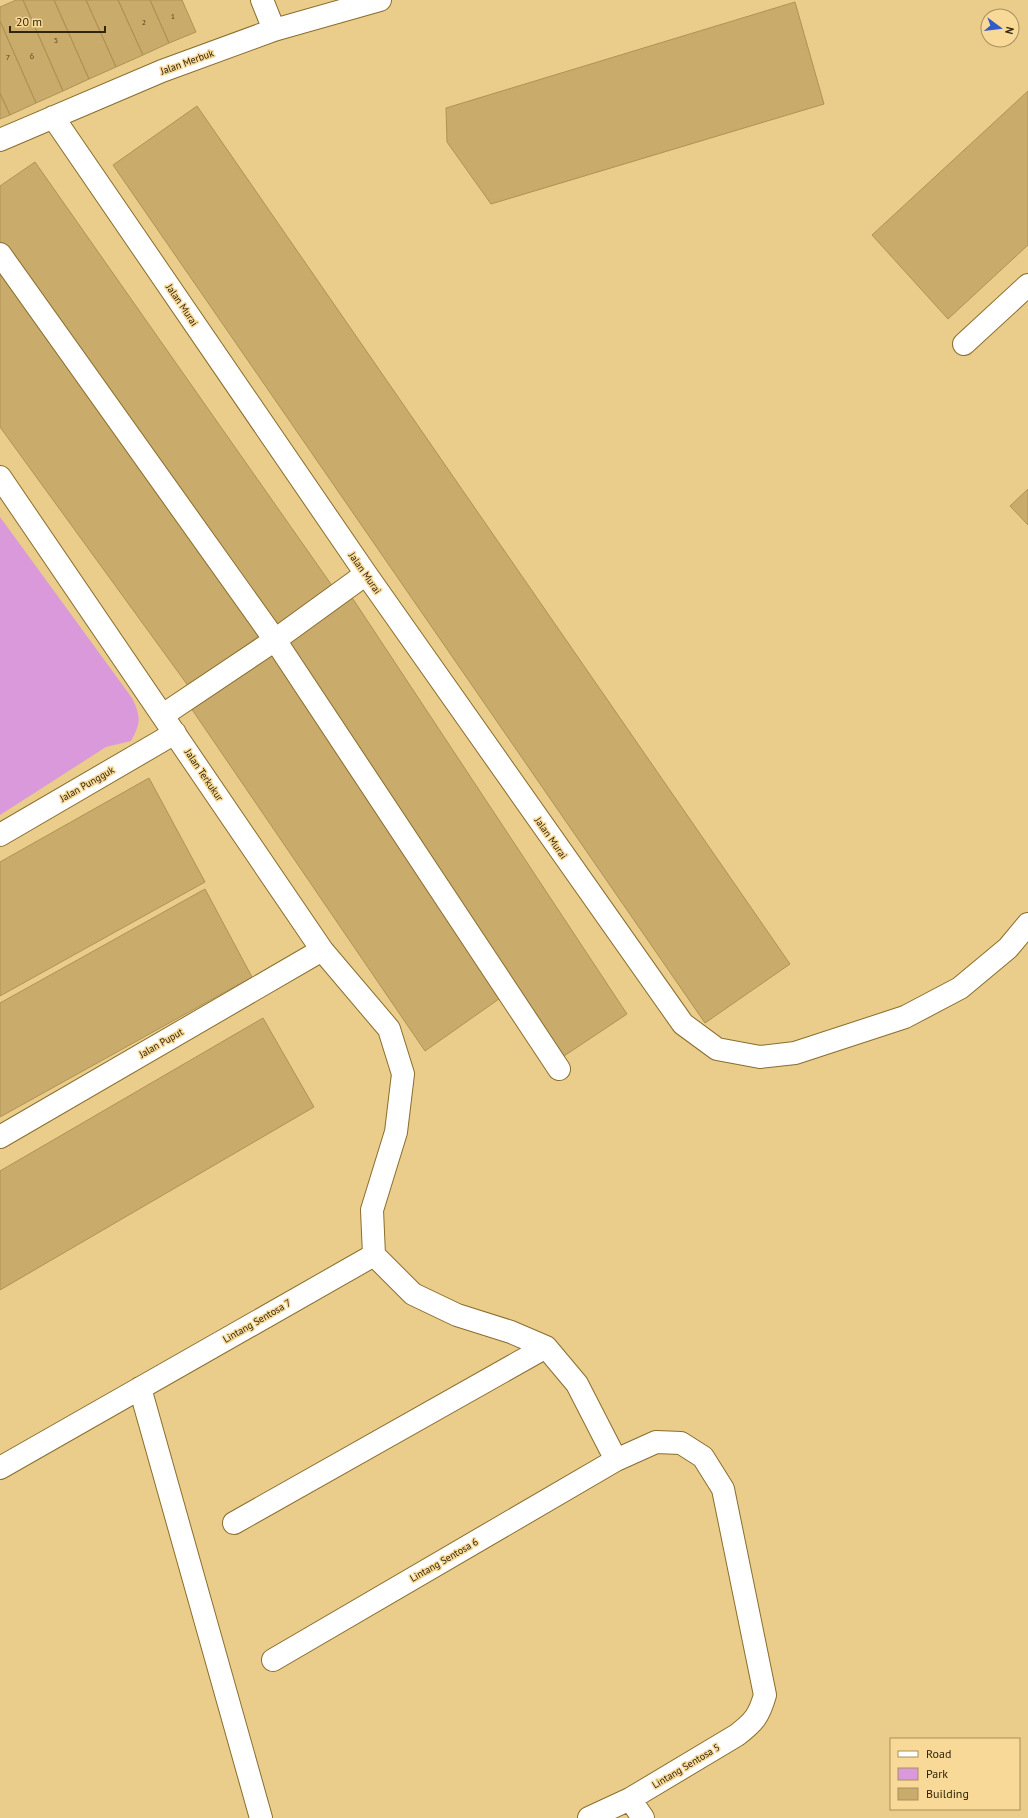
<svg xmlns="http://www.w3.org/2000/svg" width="1028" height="1818" font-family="'PT Sans',sans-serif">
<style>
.green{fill:#d999db}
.building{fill:#c9ab6c;stroke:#b09354}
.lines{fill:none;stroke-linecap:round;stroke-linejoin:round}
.minor-casing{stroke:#8a6e2e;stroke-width:24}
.minor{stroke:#fff;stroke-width:22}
.labels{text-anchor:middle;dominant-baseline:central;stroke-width:3;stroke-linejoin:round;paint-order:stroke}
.number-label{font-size:8px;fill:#574622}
.street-label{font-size:10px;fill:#31250a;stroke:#f8d998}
</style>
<rect width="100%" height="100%" fill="#eacc8b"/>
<path class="green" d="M0,517L132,698C141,716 141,723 131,741L106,747L0,815Z"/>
<path class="building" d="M16,0H23L63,91L36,103L0,21V7Z
M23,0H54L89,79L63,91Z
M54,0H86L116,67L89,79Z
M86,0H118L143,55L116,67Z
M118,0H150L169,43L143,55Z
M150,0H182L196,32L169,43Z
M795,2L824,104L491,204L447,142L446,108Z
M0,21L36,103L10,115L0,93Z
M1028,91V245L948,319L872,235Z
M0,93L10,115L0,119Z
M197,106L790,964L705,1023L113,165Z
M35,162L333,587L271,631L0,243V186Z
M0,272L263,633L189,687L0,427Z
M1028,489V525L1010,506Z
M351,596L627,1014L558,1060L282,642Z
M272,652L506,994L425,1051L191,708Z
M149,778L205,882L0,996V862Z
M205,889L252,977L0,1117V1003Z
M263,1018L314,1107L0,1290V1171Z"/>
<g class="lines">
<g class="minor-casing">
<path id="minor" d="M262,0L274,30
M53,117L366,574L683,1024L717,1049L760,1057L795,1053L905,1017L960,988L1008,948L1028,924
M0,140L162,71L274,30L380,0
M0,254L275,640L559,1069
M964,344L1028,285
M0,477L322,950L389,1029L403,1074L396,1132L372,1210L374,1255L413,1294L457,1315L511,1332L546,1347L577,1384L616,1460
M163,715L275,640L366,574
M0,835L175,733
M0,1137L322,950
M140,1388L261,1818
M0,1468L374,1255
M234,1523L546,1347
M273,1660L616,1460L656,1442L681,1443L703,1457L723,1489L765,1695C759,1716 754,1722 737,1735L630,1799L589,1818
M630,1799L643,1818"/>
</g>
<use href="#minor" class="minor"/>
</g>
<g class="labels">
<g class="number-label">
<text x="173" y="16">1</text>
<text x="144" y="22">2</text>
<text x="56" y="40">5</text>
<text x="32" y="56">6</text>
<text x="8" y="57">7</text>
</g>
<g class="street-label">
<text transform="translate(187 62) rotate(-20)">Jalan Merbuk</text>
<text transform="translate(182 305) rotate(56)">Jalan Murai</text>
<text transform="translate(365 573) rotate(55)">Jalan Murai</text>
<text transform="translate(204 775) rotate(56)">Jalan Terkukur</text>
<text transform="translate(87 784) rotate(-30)">Jalan Pungguk</text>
<text transform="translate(551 838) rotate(55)">Jalan Murai</text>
<text transform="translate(161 1043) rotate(-30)">Jalan Puput</text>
<text transform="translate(257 1321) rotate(-30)">Lintang Sentosa 7</text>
<text transform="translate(444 1560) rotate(-30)">Lintang Sentosa 6</text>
<text transform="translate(686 1766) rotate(-31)">Lintang Sentosa 5</text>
</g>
</g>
<rect x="890" y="1738" width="130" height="72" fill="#f8d998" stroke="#a8915f"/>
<rect x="898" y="1751" width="20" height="6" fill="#ffffff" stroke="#a8915f"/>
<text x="926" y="1758" font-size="12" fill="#31250a">Road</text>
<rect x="898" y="1768" width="20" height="12" fill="#d999db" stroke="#a8915f"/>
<text x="926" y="1778" font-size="12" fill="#31250a">Park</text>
<rect x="898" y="1788" width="20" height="12" fill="#c9ab6c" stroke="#a8915f"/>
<text x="926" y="1798" font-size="12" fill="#31250a">Building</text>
<g transform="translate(1000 28) rotate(105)"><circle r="19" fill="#f8d998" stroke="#a8915f"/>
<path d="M0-3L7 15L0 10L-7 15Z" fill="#325aca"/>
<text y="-6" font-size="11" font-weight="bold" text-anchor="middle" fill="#31250a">N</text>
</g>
<path d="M10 26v6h95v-6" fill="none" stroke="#31250a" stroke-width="2"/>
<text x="16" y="26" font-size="12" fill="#31250a" stroke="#f8d998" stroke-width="3" paint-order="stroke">20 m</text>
</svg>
